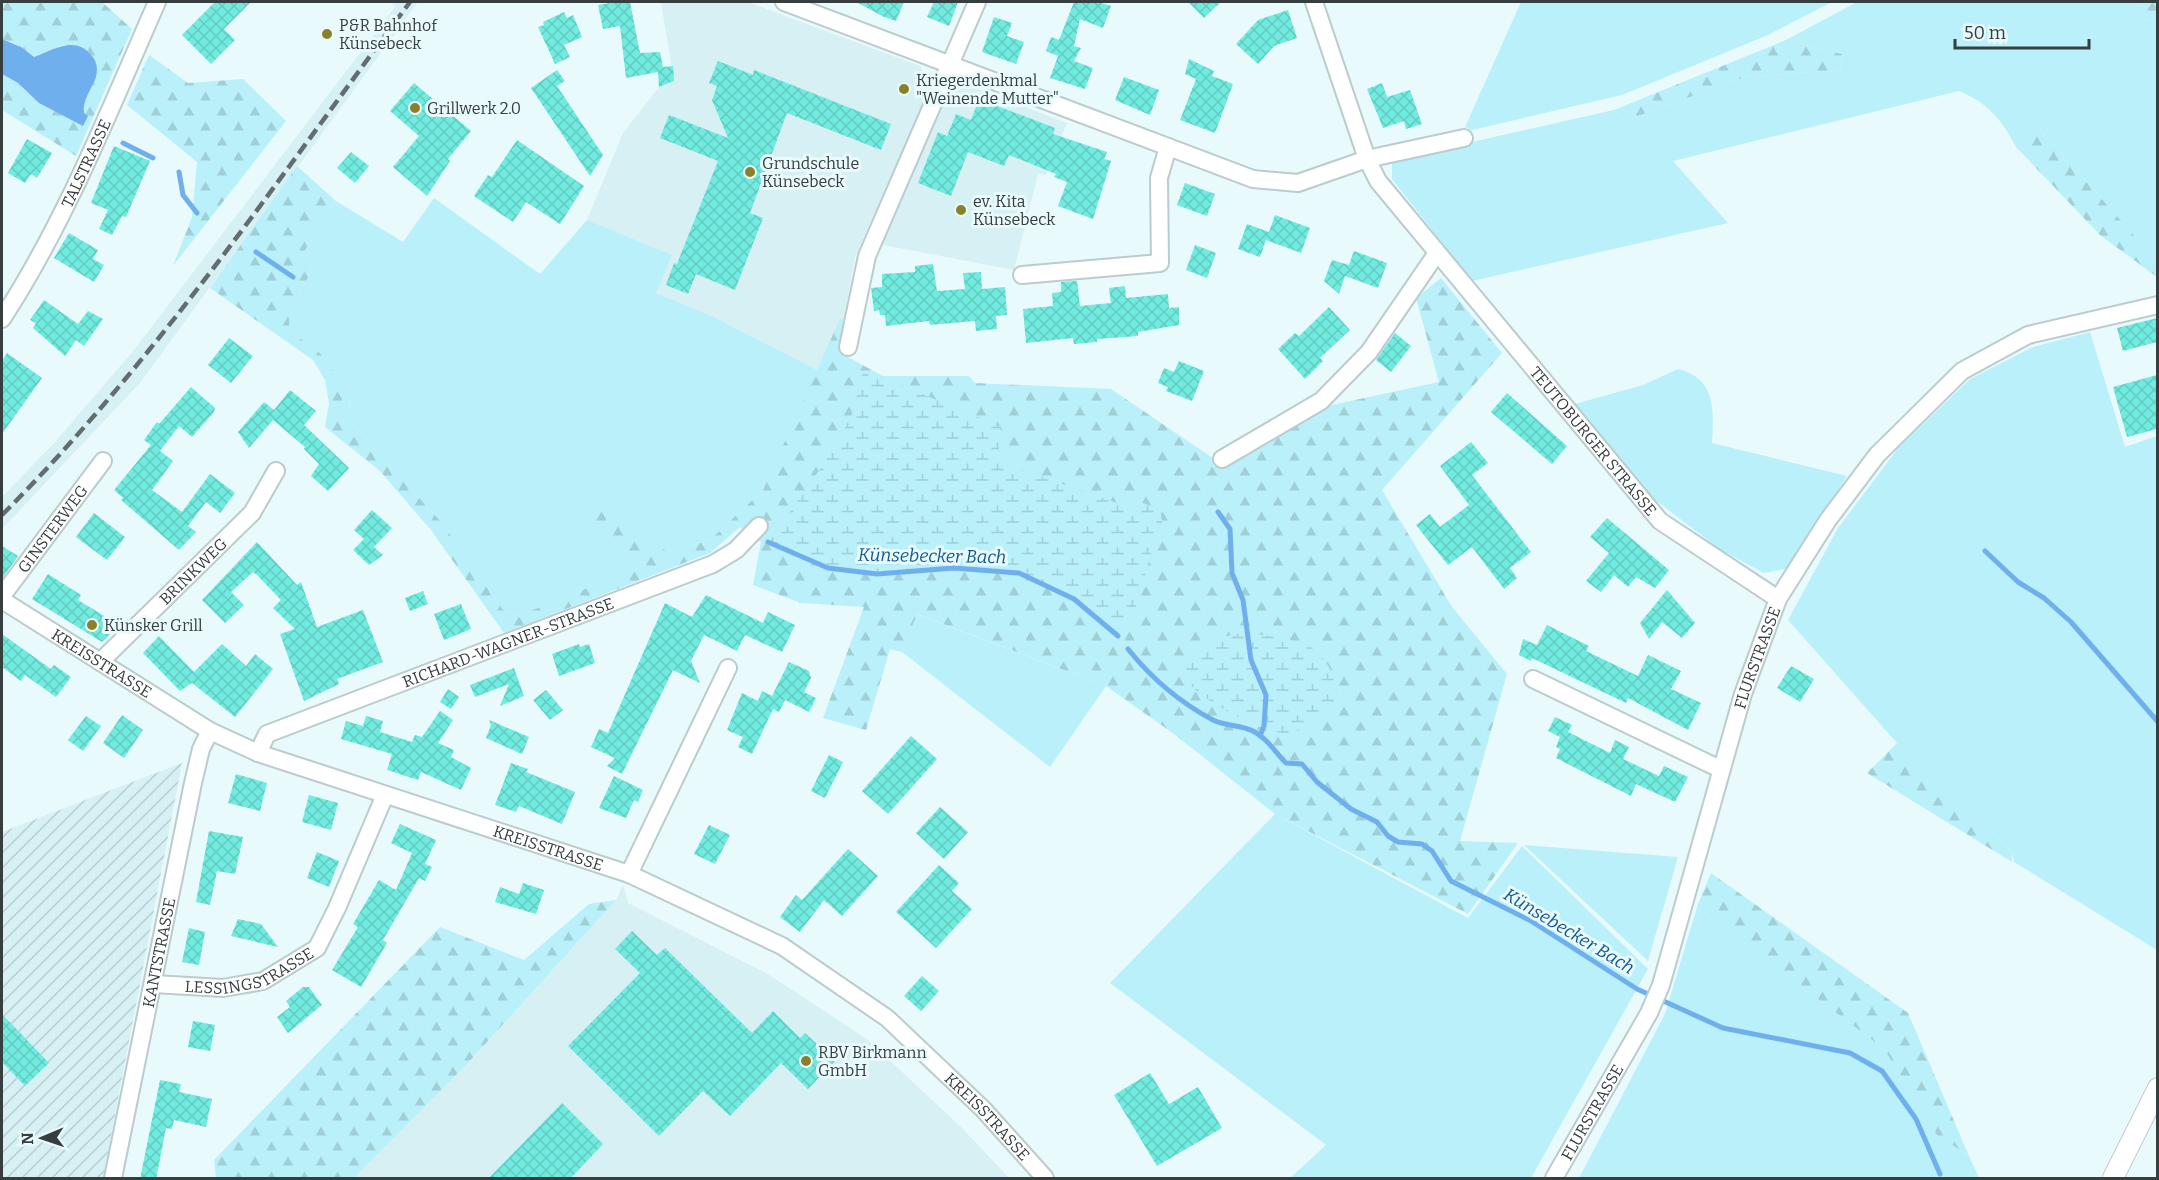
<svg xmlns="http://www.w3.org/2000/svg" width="2159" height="1180" font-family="Bitter,serif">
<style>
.built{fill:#d6f0f4}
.industrial{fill:url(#industrial-furrows)}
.green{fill:#b9f0f9}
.forest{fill:url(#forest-firs)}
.wetland{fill:url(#wetland-marsh)}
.water{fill:#70afed}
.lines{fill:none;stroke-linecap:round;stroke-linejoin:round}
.stream{stroke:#70afed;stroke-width:5}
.building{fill:url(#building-cross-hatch)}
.minor-casing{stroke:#bbccce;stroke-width:20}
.tertiary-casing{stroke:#bbccce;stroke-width:22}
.minor{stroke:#fff;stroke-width:16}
.tertiary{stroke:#fff;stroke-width:20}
.rail{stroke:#636c6e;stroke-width:4.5;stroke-dasharray:12 6;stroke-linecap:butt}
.poi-dot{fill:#898129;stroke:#e9fafd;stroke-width:2}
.labels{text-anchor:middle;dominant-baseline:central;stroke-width:6;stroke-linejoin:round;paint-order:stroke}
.poi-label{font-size:16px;fill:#373e3f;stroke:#e9fafd;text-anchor:start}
.street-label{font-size:16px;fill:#373e3f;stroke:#e9fafd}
.water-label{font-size:18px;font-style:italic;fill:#155891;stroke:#e9fafd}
</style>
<defs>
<pattern id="industrial-furrows" width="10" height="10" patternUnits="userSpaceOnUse" patternTransform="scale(1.5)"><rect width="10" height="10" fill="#d6f0f4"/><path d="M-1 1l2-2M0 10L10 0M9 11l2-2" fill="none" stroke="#b8cfd2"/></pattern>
<pattern id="forest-firs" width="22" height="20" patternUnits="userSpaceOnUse" patternTransform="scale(1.5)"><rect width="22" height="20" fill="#b9f0f9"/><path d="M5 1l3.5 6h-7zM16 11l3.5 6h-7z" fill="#a0cfd6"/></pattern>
<pattern id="wetland-marsh" width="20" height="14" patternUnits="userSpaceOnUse" patternTransform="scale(1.5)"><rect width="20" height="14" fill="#b9f0f9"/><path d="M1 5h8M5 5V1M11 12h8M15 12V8" fill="none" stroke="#a0cfd6"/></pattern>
<pattern id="building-cross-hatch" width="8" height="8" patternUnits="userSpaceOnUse" patternTransform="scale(1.5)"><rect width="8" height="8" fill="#71ebdf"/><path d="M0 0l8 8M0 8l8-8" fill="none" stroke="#62cbc0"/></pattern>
</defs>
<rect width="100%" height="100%" fill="#e9fafd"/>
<path class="built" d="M391,2H418L140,383L2,529V497L55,442L134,350L395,7Z
M661,2H748L920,66L925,74L927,95L855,257L844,319H840L819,371L712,316L656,293L671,255L587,220L623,133L659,87L674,81Z
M963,83L1067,123L1046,175L1038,174L1014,270L878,244L949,87Z
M623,885L628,903L766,973L867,1039L962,1128L1009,1178H354L466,1065L616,900Z"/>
<path class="industrial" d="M182,763L103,1178H2V832Z"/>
<path class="green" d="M1521,2H1832L1768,35L1622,95L1472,130L1465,127Z
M1857,2H2138L2145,21L2157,19V261L2037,126L2016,147C2002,120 1988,103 1959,91L1673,161L1728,223L1472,281L1392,179V160L1614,110L1624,121L1745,77L1840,70L1842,54L1786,40Z
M434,198L540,274L587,220L672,255L656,293L712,316L819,371L763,490L711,539L670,554L590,522L645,565L520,615L504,611L442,523L349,420L350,391L320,353L289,330V317L312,269L302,255L336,201L403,242Z
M2090,332L2125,447L2157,436V950L2014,862L2012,852L1897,743L1788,620L1838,528L1899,447L1970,379L2033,347Z
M1678,369C1716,378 1714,411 1712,443L1847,476L1789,568L1764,573L1721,550L1650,496L1575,404L1643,385Z
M916,614L1106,686L1050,767L902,652Z
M1275,814L1468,918L1522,846L1648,969L1531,1178H1290L1326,1145L1110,983Z
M1524,845L1678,857L1648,961Z
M1697,907L1884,1049L1937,1135L1969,1156L1979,1178H1579L1665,1014Z"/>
<path class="forest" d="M2,2H102L132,29L76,156L2,110V74L18,83L39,103L84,113V103L96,76L73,45H63L34,57L16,44L2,39Z
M2138,2H2157V19L2145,21Z
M1786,40L1842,54L1840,70L1745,77L1624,121L1614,110Z
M149,55L188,83L243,79L286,121L173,266L192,217L197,162L127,105Z
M2036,125L2157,261V277L2100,235L2016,147Z
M297,166L336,201L302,255L312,269L289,317V330L320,353L350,391L349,420L442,523L504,611L520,615L645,565L590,522L601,505L670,554L711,539L763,490L840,319H844L840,353L883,376H969L975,383L1111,389L1223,465L1327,406L1439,382L1416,298L1441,278L1502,353L1382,490L1452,607L1507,674L1460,841L1518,843L1468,914L1275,814L1174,734L1106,686L917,614L902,652L890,649L866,730L823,718L864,607L801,603L753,585L761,542L740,527L710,553L504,633L431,530L380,471L325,427L329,403L325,380L313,360L210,288Z
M1897,743L2012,852V862L1867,773Z
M1711,873L1908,1013L1969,1156L1937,1135L1884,1049L1697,907Z
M616,900L466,1065L354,1178H216L214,1160L440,927L524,960L589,904Z"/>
<path class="wetland" d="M866,371L1000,426C1005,445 990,449 1008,465L1123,505C1141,500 1148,502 1161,515L1163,529L1155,540L1133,617L1118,636L1074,599L1019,573L954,568L877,574L828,568L768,542C797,501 830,460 852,414C859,399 853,383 866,371Z
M1244,633C1278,637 1320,638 1333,676C1336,686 1339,693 1335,703C1323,714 1304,731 1288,733C1267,736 1190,696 1184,675C1182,669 1186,663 1188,658L1215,638Z"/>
<path class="water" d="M2,39L21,47L34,57C53,50 75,35 91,55C97,61 98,69 96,77C92,89 82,100 84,113L88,116L83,126L39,103L18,83L2,74Z"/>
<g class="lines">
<path class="stream" d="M123,143L153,158
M179,172L183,195L197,213
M256,252L293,277
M1218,512L1230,529L1232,573L1243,600L1251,660L1266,695L1264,726L1260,736
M768,542L828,568L877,574L954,568L1019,573L1074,599L1118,636
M1985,551L2018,582L2044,598L2071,622L2158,722
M1128,649C1152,679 1179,702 1213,720C1225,726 1241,725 1253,731C1268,739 1274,751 1286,763L1302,764L1317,782L1351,809L1377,822L1388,836L1398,842L1422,844L1432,851L1451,881L1531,921L1637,989L1723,1028L1850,1053L1882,1071L1916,1119L1940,1174"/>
</g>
<path class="building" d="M215,2H251L224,29L235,40L211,64L182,35Z
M616,2H630L640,53L660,52L663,67L673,66L674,81L659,87L658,72L626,78L620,26L603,29L598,5Z
M856,2H904L896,21L884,17Z
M934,2H958L949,26L927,17Z
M1074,2H1098L1111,6L1103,28L1080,19L1074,46L1081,48L1074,61L1093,68L1085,89L1050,78L1058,56L1046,51L1051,37L1059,40Z
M1188,2H1221L1204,18Z
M1288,10L1297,38L1274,46L1258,64L1236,44L1258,20Z
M564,12L567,18L573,15L582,37L564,45L570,57L555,64L538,27L544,25L543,22Z
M994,17L1012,23L1007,36L1024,42L1016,64L982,52Z
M1189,59L1214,71L1212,76L1233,84L1215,133L1180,120L1196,79L1185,74Z
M718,61L753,75L754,70L891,124L881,150L787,113L750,213L763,218L735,290L696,274L688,294L666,285L674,263L677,264L718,161L660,138L669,115L728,138L712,100L717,86L709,83Z
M557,70L565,81L557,86L603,155L590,176L531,88Z
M1124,77L1159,90L1150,115L1115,100Z
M414,83L471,131L448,159L450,161L427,196L393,167L419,136L390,111Z
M1382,83L1387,97L1410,90L1422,124L1406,129L1404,121L1383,128L1367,89Z
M979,99L1055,128L1053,134L1107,152L1104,159L1111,161L1093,219L1058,206L1067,182L1054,177L1056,174L1009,155L1004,166L968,152L951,196L918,183L938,132L947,136L956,114L971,120Z
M27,139L52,153L37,178L31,174L25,183L8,173Z
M517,140L584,186L560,224L526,202L513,222L474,196L488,175L492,177Z
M114,146L150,161L126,217L122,216L112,235L99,229L108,210L91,203Z
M351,152L369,166L355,183L337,168Z
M1185,183L1215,194L1207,216L1177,205Z
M1275,215L1310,228L1301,253L1266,240L1260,257L1238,249L1247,224L1269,232Z
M69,233L98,250L93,259L104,265L94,282L54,258Z
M1195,245L1216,253L1207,278L1186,270Z
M1354,251L1387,263L1378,288L1345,276L1339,294L1324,281L1332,260L1349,265Z
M933,264L937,291L965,289L963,273L981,272L982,289L1005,287L1007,315L996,316L997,329L976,331L975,321L930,325L929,321L886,326L885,315H880L879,310L874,311L871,288L882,287V274L915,272V266Z
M1077,281L1080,306L1111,303L1109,288L1125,286L1126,298L1168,294L1169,308L1179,307V325L1138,332V336L1097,339V342L1074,344L1073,338L1026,343L1023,309L1053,306L1052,293L1061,292V282Z
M44,300L78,324L88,311L103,319L84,346L76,340L65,356L33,328L36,323L30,320Z
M1329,307L1350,330L1320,358L1323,361L1305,379L1278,349L1295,333L1299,336Z
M2157,318V342L2123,351L2117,328Z
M1395,333L1411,346L1391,372L1376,360Z
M229,338L253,356L231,383L208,365Z
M7,353L42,378L2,434V361Z
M1179,361L1204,371L1192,401L1166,391L1168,387L1158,383L1164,368L1174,372Z
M2157,375V429L2127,437L2113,387Z
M191,387L215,408L214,412L192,437L179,426L160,451L173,461L152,490L182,512L210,474L235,493L220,513L206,502L188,526L196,532L179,550L121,500L123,498L114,490L151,445L144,440L157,422L159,424Z
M290,390L316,411L304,425L349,468L328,491L311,476L319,464L304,449L305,447L273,420L249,448L238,432L264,402L274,410Z
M1507,393L1567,446L1552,464L1491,412Z
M1471,442L1488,463L1472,475L1531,552L1510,568L1517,578L1504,589L1472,547L1448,565L1416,525L1430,514L1440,527L1469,505L1440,466Z
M372,510L392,528L374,547L383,555L369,565L353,550L364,539L354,530Z
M94,513L125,537L107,560L76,537Z
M1607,518L1669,570L1655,588L1636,577L1628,587L1614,575L1601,592L1586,581L1609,553L1590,537Z
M257,542L297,585L301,582L317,627L363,610L383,662L337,679L339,684L304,701L280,634L295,629L273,608L281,600L257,575L253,572L231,592L244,605L225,623L202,600Z
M2,546L18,556L2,579Z
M48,574L81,595L78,600L119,625L102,642L32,599Z
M1667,590L1695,623L1682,638L1662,622L1649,639L1640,623Z
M423,591L428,604L410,611L405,598Z
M706,595L763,623L768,612L795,625L782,652L745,635L737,651L704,635L691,661L700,683L673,670L622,774L607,766L615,758L591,747L599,729L608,733L665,603L692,617Z
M461,604L471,629L444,640L434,614Z
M1547,625L1589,646L1586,651L1638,676L1648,655L1681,671L1671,689L1701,703L1688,730L1628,698L1626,703L1532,658L1531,661L1519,655L1523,639L1537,645Z
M2,634L51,669L54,665L71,677L56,697L25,675L21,681L2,667Z
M159,636L194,672L222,644L246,666L255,654L273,669L235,717L192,683L180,691L143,653Z
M579,644L580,647L589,644L595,663L559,676L552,654Z
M789,662L809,671L811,678L804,692L816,698L809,712L785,700L779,712L773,709L752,754L738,747L743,737L727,730L742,693L758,701L762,691L772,696Z
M1791,666L1814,679L1800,702L1777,688Z
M514,668L524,696L500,706L509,684L475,697L470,685Z
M448,689L459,697L451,709L440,702Z
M546,690L563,710L550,720L533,700Z
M440,711L453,720L438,743L454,750L451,757L471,768L461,790L421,772L418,780L387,770L392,754L341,739L346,721L363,726L366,716L383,721L380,732L412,742L415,735L422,737Z
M122,715L143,730L124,758L103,743Z
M86,716L101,726L83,751L68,740Z
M1555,717L1572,725L1568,732L1610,753L1615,740L1629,747L1623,759L1659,776L1664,766L1688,777L1675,802L1636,784L1631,796L1556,758L1560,749L1556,747L1560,737L1548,731Z
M489,720L529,737L522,754L486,738L491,725Z
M911,736L937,759L888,814L862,791Z
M829,755L843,762L825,798L811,791Z
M511,763L528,769L526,772L575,792L562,824L519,806L516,812L495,805Z
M236,774L267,783L260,811L228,803Z
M614,776L643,790L638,802L634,800L626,818L599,808Z
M309,795L338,803L331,830L302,822Z
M940,807L968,832L944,859L916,833Z
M400,824L436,840L425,864L432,867L425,881L419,878L383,940L387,943L361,987L332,970L358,927L353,924L379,880L396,890L412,853L391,843Z
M709,825L730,835L715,864L694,854Z
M209,831L243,837L235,874L217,871L210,905L196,902Z
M848,849L878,876L842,916L824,900L800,932L780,917L796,895L802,900Z
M317,852L339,861L329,887L307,878Z
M939,865L959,883L952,891L972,909L936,948L896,912Z
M523,883L544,890L536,914L495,902L500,887L519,894Z
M238,919L261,924L278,947L231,936Z
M189,928L205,932L199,965L182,962Z
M632,931L657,955L665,948L752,1033L773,1011L800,1038L805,1033L835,1061L808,1089L781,1063L730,1116L703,1091L659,1136L568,1046L640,973L615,949Z
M922,976L939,991L921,1011L904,996Z
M303,987H309L322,1005L288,1033L277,1017L290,1007L286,1001Z
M2,1014L49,1063L25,1086L2,1062Z
M193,1021L215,1025L210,1051L188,1047Z
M1150,1073L1169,1104L1198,1087L1222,1128L1157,1166L1114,1095Z
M160,1080L181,1084L179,1092L212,1099L209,1112L206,1127L174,1120L172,1129L166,1128L156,1179H140Z
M562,1103L603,1144L570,1179H488Z"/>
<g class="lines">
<g class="minor-casing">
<g id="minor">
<path d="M784,2L1253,179L1298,183L1367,159L1464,138"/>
<path id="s1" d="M1314,2L1367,159L1378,181L1660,521L1778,599"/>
<path d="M1022,275L1160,263L1159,178L1168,147"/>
<path id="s2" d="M2,319C66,221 110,109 157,2"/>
<path d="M848,347L867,256L977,2"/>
<path d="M1222,459L1321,401L1369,352L1437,253"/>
<path id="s3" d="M2,596L103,461"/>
<path id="s4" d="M2,600L210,731L258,753L629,874L782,946L887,1018L983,1109L1045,1178"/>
<path id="s5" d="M100,662L252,513L276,471"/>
<path d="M1533,679L1720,769"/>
<path id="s6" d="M258,753L267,734L713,564L736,550L759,526"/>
<path d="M629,874L728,668"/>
<path id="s7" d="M154,984L223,988L263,981L317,948L337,908L385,795"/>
<path id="s8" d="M113,1178L193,783L201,749L210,731"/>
<path id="s9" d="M1554,1178L1649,1013L1661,985L1743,694L1778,599L1828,520L1877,455L1962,371L2028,335L2158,305"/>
</g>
</g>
<g class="tertiary-casing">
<path id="tertiary" d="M2113,1178L2158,1088"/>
</g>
<use href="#minor" class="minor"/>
<use href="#tertiary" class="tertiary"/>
<path class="rail" d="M2,515C156,361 280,176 410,2"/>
</g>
<g class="poi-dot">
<circle cx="327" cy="34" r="6"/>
<circle cx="904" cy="89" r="6"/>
<circle cx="415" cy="108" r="6"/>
<circle cx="750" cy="172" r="6"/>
<circle cx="961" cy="210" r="6"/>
<circle cx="92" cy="625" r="6"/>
<circle cx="806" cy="1061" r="6"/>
</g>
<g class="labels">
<g class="poi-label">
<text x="339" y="25">P&amp;R Bahnhof<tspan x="339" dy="18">Künsebeck</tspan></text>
<text x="916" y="80">Kriegerdenkmal<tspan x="916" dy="18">"Weinende Mutter"</tspan></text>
<text x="427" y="108">Grillwerk 2.0</text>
<text x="762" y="163">Grundschule<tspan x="762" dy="18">Künsebeck</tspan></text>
<text x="973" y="201">ev. Kita<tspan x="973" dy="18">Künsebeck</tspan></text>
<text x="104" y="625">Künsker Grill</text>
<text x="818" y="1052">RBV Birkmann<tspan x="818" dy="18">GmbH</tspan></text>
</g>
<g class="street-label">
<text stroke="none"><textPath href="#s2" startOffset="177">TALSTRASSE</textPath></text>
<text stroke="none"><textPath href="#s1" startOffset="528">TEUTOBURGER STRASSE</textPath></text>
<text stroke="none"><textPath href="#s3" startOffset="84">GINSTERWEG</textPath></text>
<text stroke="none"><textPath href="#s5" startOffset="130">BRINKWEG</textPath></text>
<text stroke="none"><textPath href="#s6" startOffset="279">RICHARD-WAGNER-STRASSE</textPath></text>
<text stroke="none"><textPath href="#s9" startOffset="562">FLURSTRASSE</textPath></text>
<text stroke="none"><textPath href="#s4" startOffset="118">KREISSTRASSE</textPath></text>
<text stroke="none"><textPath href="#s4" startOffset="604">KREISSTRASSE</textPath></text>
<text stroke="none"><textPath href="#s8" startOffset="230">KANTSTRASSE</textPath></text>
<text stroke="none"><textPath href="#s7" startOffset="99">LESSINGSTRASSE</textPath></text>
<text stroke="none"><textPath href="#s9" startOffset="76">FLURSTRASSE</textPath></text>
<text stroke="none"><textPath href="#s4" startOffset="1126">KREISSTRASSE</textPath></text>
</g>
<g class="water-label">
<text transform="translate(932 556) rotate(1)">Künsebecker Bach</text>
<text transform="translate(1569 931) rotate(31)">Künsebecker Bach</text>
</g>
</g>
<rect width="2159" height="1180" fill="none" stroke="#373e3f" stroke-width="6"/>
<g transform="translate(42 1138) rotate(268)" stroke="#e9fafd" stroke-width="4.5" paint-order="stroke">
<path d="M0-4.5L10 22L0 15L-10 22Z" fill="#373e3f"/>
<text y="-9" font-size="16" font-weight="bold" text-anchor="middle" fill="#373e3f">N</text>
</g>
<path d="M1955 39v9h134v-9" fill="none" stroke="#373e3f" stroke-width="3"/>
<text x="1964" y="39" font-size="18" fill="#373e3f" stroke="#e9fafd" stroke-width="4.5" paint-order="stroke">50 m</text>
</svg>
